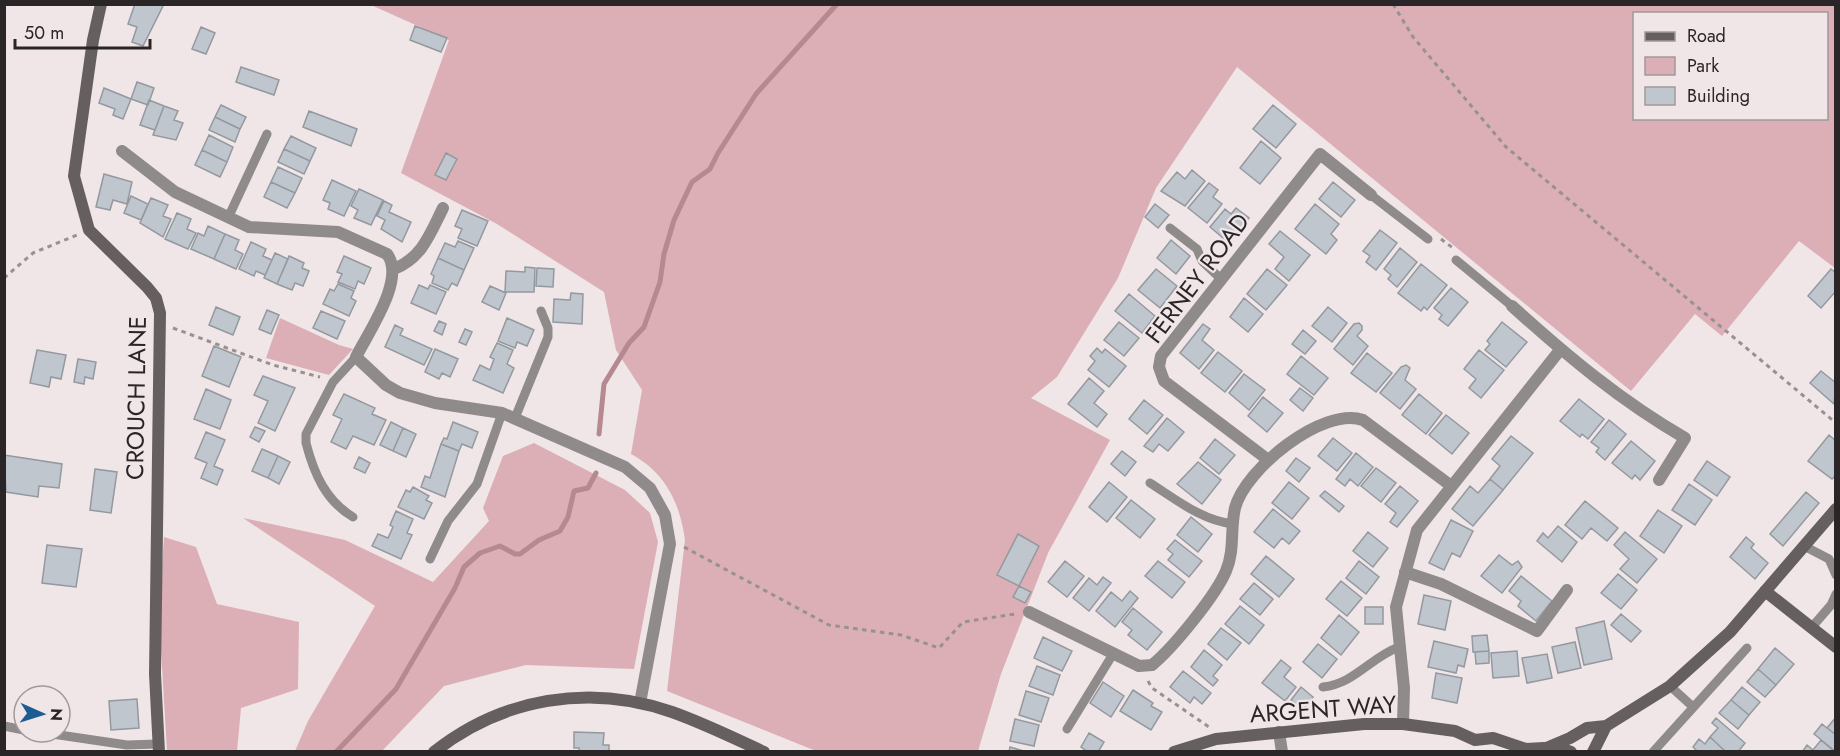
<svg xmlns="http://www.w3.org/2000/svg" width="1840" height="756" font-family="Jost,sans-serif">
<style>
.green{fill:#dbafb5;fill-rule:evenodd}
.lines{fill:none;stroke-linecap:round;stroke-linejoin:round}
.stream{stroke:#b5898f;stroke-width:5}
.building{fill:#c0c6cd;stroke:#93999f;stroke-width:1.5}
.path{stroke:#989092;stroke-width:3;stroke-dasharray:4.5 4.5;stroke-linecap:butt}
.lane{stroke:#8f8b8b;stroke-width:9}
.street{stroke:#8f8b8b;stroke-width:12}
.secondary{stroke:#655f60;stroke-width:12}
.labels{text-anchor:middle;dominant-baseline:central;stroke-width:4.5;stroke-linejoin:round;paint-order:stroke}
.street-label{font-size:24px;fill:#2a2627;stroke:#f0e5e7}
</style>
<rect width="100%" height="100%" fill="#f0e5e7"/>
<path class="green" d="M371,5H1835V268L1799,241L1722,336L1695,314L1631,391L1237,67L1156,188L1118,278L1057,377L1031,398L1110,440L1048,553L1001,674L978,751H816L667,691L685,540C680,503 665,472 631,454L642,390L616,350L604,292L497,224L401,173L449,40ZM1634,14H1826V118H1634Z
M280,318L339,345L353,349L329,375L266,358Z
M534,443L625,490L650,513L658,542L634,669L526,665L444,686L382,751H295L308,721L375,606L243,518L345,540L433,582L489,521L483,508L503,456Z
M164,537L196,547L217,604L299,622L298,689L241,708L237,751H167L159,615Z"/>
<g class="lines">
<path class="stream" d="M599,434L604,384L629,343L644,327L660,282L664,254L674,220L692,182L710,169L718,153L756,94L837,4
M336,752L396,689L455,588L464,567L480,553L500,546L515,554H520L539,540L560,531L568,517L574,491L588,488L596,473"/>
</g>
<path class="building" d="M135,4H164L143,46L132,42L137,27L128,24Z
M415,26L447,38L441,52L410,40Z
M201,27L215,33L206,54L192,49Z
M241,67L279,80L274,95L236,82Z
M137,82L154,88L148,105L131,99Z
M104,88L131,99L123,119L113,115L115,109L99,103Z
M149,100L164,106L155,130L140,125Z
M221,105L246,117L240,129L215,117Z
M1273,105L1296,124L1276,148L1253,129Z
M164,106L178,111L174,120L183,123L176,140L153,135Z
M309,111L357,129L351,146L303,127Z
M215,117L240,129L235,142L209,130Z
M209,135L233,147L227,162L202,150Z
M291,136L316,148L310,161L284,149Z
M1261,141L1281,158L1260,184L1240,168Z
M284,149L310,161L304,174L278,162Z
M202,150L227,162L220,177L195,165Z
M446,153L457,159L446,180L435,175Z
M278,167L302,178L295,193L271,182Z
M1192,170L1205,181L1185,206L1161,191L1177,172L1185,179Z
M104,174L132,182L127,204L113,200L110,210L96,207Z
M332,180L356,191L344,216L328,209L330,203L323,200Z
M271,182L295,193L287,208L264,197Z
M1333,182L1355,200L1341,217L1319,199Z
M1209,183L1218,190L1213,197L1222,204L1207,223L1188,208Z
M359,189L383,200L371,225L354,218L358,210L351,206Z
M131,196L148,204L141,220L124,213Z
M151,198L168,205L163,216L171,219L163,237L140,223Z
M384,201L392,205L389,212L411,222L402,242L381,229L385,220L377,216Z
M1155,204L1169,215L1158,228L1145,217Z
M1315,204L1339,224L1331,234L1337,240L1326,254L1295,229Z
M1236,208L1249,218L1229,243L1210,227L1225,209L1231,214Z
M462,210L488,221L477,246L458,238L462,229L455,226Z
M177,213L191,219L187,229L196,233L188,249L165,239Z
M208,226L225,234L214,259L191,249L198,233L204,236Z
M1380,230L1397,243L1376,270L1366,262L1370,256L1363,251Z
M1280,231L1310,255L1289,281L1275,269L1284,257L1269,244Z
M225,234L239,240L235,250L243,254L236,269L214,259Z
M1171,240L1190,256L1176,274L1157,258Z
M458,241L474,248L464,270L438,258L445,243L455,247Z
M251,242L266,249L263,256L272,260L265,275L256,271L254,276L239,269Z
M1400,248L1417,262L1397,287L1388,279L1391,275L1384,269Z
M275,253L288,259L277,284L264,278Z
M289,256L304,263L302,268L309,271L303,286L295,283L292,290L277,284Z
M344,256L371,268L364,284L358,281L355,289L338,282L342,274L337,272Z
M438,258L464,270L457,286L452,283L448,290L432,283L434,276L431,274Z
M1421,264L1447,285L1427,310L1424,307L1421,311L1398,293Z
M525,267L535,268L534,292H505L506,271L525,272Z
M537,268L554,269L553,287L536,286Z
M1156,269L1177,286L1160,308L1138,290Z
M1267,269L1287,285L1266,310L1247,294Z
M1831,269L1836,273V291L1821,308L1808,296Z
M338,284L354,291L351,298L356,301L349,316L323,304L330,289L334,291Z
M419,285L428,289L430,285L446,292L436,314L411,303Z
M490,286L506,293L499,310L482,302Z
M1451,288L1468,302L1448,326L1439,319L1442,315L1434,308Z
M571,293L583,294L582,324L553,322L554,299L570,300Z
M1129,294L1155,316L1142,333L1115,311Z
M1244,298L1263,314L1248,332L1230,317Z
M216,307L240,317L233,335L209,325Z
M1328,307L1347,323L1332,342L1312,326Z
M267,310L279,315L271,334L259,329Z
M321,311L345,321L337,339L313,328Z
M507,318L534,330L527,346L517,342L515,348L498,341Z
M439,321L446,324L442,335L434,331Z
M1119,322L1139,338L1124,356L1104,340Z
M1502,322L1527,342L1506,367L1485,350L1490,344L1487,341Z
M1359,323L1362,326V330L1357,336L1368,346L1353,365L1334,349L1354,324Z
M1203,324L1210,329L1202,340L1214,350L1199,369L1180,353Z
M395,325L403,329L400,335L432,349L424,365L385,347Z
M465,329L472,332L466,345L459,342Z
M1303,330L1316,341L1305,354L1292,344Z
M497,343L513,350L507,364L514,368L503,393L473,380L480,365L490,370L494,359L490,357Z
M214,346L241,357L229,387L202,376Z
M1097,348L1102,353L1105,349L1126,366L1109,387L1088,370L1095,361L1090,356Z
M435,349L458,359L450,377L442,373L439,379L425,372Z
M37,350L66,355L61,379L51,377L49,387L30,383Z
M1479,350L1504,370L1481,398L1469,388L1476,379L1464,369Z
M1218,352L1242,371L1225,392L1201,373Z
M1367,353L1392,373L1376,392L1351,373Z
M1301,356L1328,378L1314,395L1287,374Z
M78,359L96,362L93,379L85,377L84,384L74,382Z
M1406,365L1410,368L1405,380L1416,389L1400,409L1380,393L1401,367Z
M1821,371L1836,383L1834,404L1810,383Z
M1244,374L1265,390L1249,410L1229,393Z
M263,376L295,388L275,431L258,423L268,401L254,395Z
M1089,378L1104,391L1094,403L1107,414L1097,427L1068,404Z
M1300,388L1313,398L1303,411L1290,400Z
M206,389L231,400L220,429L194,419Z
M344,394L375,408L372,414L386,420L374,445L353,436L346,449L331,442L342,419L333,415Z
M1419,394L1442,413L1426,434L1402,415Z
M1263,397L1283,413L1267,432L1248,416Z
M1579,399L1604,419L1588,439L1582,434L1580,437L1560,421Z
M1144,400L1163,415L1147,434L1129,419Z
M1446,415L1469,433L1452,454L1429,435Z
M1167,418L1184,432L1168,451L1159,444L1153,452L1144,446Z
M1609,420L1626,434L1605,460L1596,452L1599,448L1591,442Z
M391,422L403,428L393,451L380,445Z
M453,422L478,432L472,448L462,444L459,451L441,444L444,438L447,439Z
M255,427L265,431L259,442L250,437Z
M403,428L416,434L406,457L393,451Z
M206,432L225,440L214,466L223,470L217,485L201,478L207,463L195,458Z
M1829,435L1836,441V475L1832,479L1808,461Z
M1511,436L1533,453L1503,490L1490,479L1500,466L1492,459Z
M1333,438L1352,453L1337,471L1318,456Z
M1215,439L1235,455L1219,474L1200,458Z
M1631,441L1655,461L1640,480L1635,475L1632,479L1612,463Z
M441,444L459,451L445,497L421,487L425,476L430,478Z
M262,449L278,456L268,478L252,471Z
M1122,451L1136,462L1125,476L1111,464Z
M1356,453L1373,467L1358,486L1350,479L1345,486L1336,479Z
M4,455L62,464L59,488L39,486L38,497L6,492Z
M278,456L290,462L279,484L268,478Z
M359,457L370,463L365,473L354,468Z
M1296,458L1310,468L1299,482L1286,471Z
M1707,461L1730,477L1717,496L1694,480Z
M1198,462L1221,480L1202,504L1177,484Z
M1376,468L1396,483L1381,502L1361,486Z
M95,469L117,472L111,513L90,510Z
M1490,479L1503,490L1473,526L1452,509L1470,486L1478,493Z
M1109,482L1127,497L1107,522L1089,507Z
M1289,482L1309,498L1292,519L1272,503Z
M1689,484L1712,500L1695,525L1672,510Z
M1400,486L1418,501L1397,527L1390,522L1396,513L1385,504Z
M413,487L429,496L426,500L432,503L424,519L398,507L406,490L410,492Z
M1325,491L1344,506L1339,512L1320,496Z
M1806,492L1819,503L1783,546L1770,534Z
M1131,500L1155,519L1140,538L1116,518Z
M1585,501L1618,528L1607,541L1591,528L1582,539L1565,525Z
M1273,509L1300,531L1289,544L1282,538L1274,548L1254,532Z
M1658,510L1682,526L1664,553L1640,536Z
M396,511L413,519L407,533L412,535L401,559L372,546L378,534L388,538L393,527L390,525Z
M1191,517L1212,534L1198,552L1177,535Z
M1451,520L1473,531L1460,557L1452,553L1444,570L1429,563Z
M1558,526L1577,542L1562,562L1537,541L1543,533L1548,538Z
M1368,532L1388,548L1373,567L1353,551Z
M1625,532L1657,559L1637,583L1620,569L1629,559L1614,545Z
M1018,534L1039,546L1019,586L997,575Z
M1746,537L1754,544L1751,548L1768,563L1755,579L1730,557Z
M1175,540L1202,561L1189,577L1168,560L1173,554L1167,549Z
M47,545L82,549L76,587L42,583Z
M1499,555L1512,565L1518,561L1522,567L1502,593L1481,576Z
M1266,556L1294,579L1279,597L1251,574Z
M1065,561L1084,576L1067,597L1048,582Z
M1158,561L1185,582L1172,598L1145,576Z
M1359,561L1379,577L1366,594L1346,578Z
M1618,574L1637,590L1621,609L1601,593Z
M1521,576L1552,601L1536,621L1518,606L1521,601L1509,591Z
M1103,577L1111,583L1089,611L1073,598L1089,578L1097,585Z
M1341,581L1362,598L1347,616L1326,599Z
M1254,583L1273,599L1260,615L1240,599Z
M1019,586L1031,592L1025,603L1013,597Z
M1130,591L1138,598L1115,627L1096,611L1111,592L1122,601Z
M1424,595L1451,601L1445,630L1418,624Z
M1240,606L1264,625L1249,644L1225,624Z
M1365,607H1383V624H1365Z
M1133,608L1162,632L1147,650L1128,635L1132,630L1122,622Z
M1621,614L1641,631L1631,642L1611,625Z
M1339,615L1359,632L1341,655L1321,638Z
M1604,621L1612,659L1584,665L1576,628Z
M1221,628L1241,643L1227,660L1208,644Z
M1487,635L1489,651L1473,652L1472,636Z
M1043,637L1072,651L1062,671L1034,658Z
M1434,641L1468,649L1464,667L1458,665L1456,673L1428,667Z
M1575,642L1581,668L1558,673L1552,647Z
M1318,644L1337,659L1322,678L1303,662Z
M1775,648L1794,664L1776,685L1758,669Z
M1204,650L1222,665L1213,676L1218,680L1213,686L1191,667Z
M1489,651V663L1476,664L1475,652Z
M1517,651L1519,676L1493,678L1491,653Z
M1547,654L1552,678L1527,683L1522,658Z
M1281,660L1291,668L1284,677L1296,687L1285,701L1262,683Z
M1037,666L1060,675L1053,695L1029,686Z
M1758,669L1776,685L1765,697L1747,682Z
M1183,671L1211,693L1202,704L1194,697L1190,703L1170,687Z
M1436,673L1462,678L1457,703L1432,698Z
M1103,682L1124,696L1111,717L1090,703Z
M1301,687L1313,697L1303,710L1291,700Z
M1742,687L1760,702L1749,715L1731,700Z
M1133,690L1153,703L1151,706L1162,712L1151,730L1120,711Z
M1026,691L1049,698L1041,722L1019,715Z
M137,699L139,728L111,730L109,701Z
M1731,700L1749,715L1738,729L1719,713Z
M1836,717V735L1827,728Z
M1716,718L1745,743L1738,752H1726L1710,737L1718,728L1712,723Z
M1015,719L1039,725L1034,746L1010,741Z
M1822,724L1836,735V752L1814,734Z
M574,732L604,733L603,745H609V752H579V748H574Z
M1089,733L1104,742L1098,752H1088L1081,747Z
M1710,737L1726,752H1698L1693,747L1699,739L1705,744Z
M1821,740L1835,752H1802L1807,745L1813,750Z
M1010,747L1027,752H1009Z"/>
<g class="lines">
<path class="path" d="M1393,4L1413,37L1506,147L1836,423
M1441,239L1453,248
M4,278L33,253L77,235
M173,328L273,365L320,377
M684,547L829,625L901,635L939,648L963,622L1015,614
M1148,681L1152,688L1209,727"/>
<path class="lane" d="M1371,195L1428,239
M228,218L267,134
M1170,228L1197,249L1202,261L1221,279
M1456,260L1512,306
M515,418L548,337V328L541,311
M1150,483C1177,500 1201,520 1233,524
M353,517C326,501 314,474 306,443V434L333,382L356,357
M1804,546L1829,559L1836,575
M430,559L448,521L477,484L502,413
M1812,627L1831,605L1836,594
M1670,686L1692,706
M1323,687C1354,684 1371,657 1399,647
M4,726L24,730
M1067,729L1113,654
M39,732L127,745L158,744
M1653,752L1747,648"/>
<path class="street" d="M122,151L175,192L249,227L338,232L387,254C406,279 369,331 356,357L386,385L400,393L435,403L502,413L625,467L650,488L665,515L670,544L640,703
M394,269C422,258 430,234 443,208
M1512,306C1566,355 1621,401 1685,438L1659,480
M1267,459L1164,381L1159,367L1161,356L1320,154L1371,195
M1405,572L1441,584L1537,631L1567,590
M1029,612L1139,666L1152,665C1173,648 1216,595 1226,571C1235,550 1230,529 1235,508C1245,469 1323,406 1363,420L1450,485
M1403,724L1404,688L1396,607L1417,530L1560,350
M1279,732L1282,752"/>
<path class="secondary" d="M101,4L93,40L74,176L89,230L147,287L156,298L160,313L155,674L159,752
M1765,591L1836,647
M1554,746L1571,752
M434,752C502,698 590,683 672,712C703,723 734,738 764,752
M1174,752L1216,739L1364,724H1403L1455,731L1475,740L1493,738L1526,749L1544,748
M1537,752L1570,738L1587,728L1606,726L1670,686L1730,632L1836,509
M1593,752L1606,726"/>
</g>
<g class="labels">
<g class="street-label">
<text transform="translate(1197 278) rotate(-53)">FERNEY ROAD</text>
<text transform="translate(136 398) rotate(-89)">CROUCH LANE</text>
<text transform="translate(1323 709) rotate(-4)">ARGENT WAY</text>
</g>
</g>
<rect width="1840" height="756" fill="none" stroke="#2a2627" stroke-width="12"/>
<rect x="1633" y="12" width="195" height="108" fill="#f0e5e7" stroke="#a1999a" stroke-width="1.5"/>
<rect x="1645" y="32" width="30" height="9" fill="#655f60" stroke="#a1999a" stroke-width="1.5"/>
<text x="1687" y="42" font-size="18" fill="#2a2627">Road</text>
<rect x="1645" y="57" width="30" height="18" fill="#dbafb5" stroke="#a1999a" stroke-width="1.5"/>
<text x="1687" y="72" font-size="18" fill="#2a2627">Park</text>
<rect x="1645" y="87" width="30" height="18" fill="#c0c6cd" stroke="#a1999a" stroke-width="1.5"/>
<text x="1687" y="102" font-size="18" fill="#2a2627">Building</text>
<g transform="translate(42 714) rotate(93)"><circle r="28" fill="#f0e5e7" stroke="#a1999a" stroke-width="1.5"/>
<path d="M0-4.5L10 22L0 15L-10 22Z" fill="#1d5c92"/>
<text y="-9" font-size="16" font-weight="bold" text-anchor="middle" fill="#2a2627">N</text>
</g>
<path d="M15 39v9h135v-9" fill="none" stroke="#2a2627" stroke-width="3"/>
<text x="24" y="39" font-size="18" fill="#2a2627" stroke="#f0e5e7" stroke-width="4.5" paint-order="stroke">50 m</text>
</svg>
